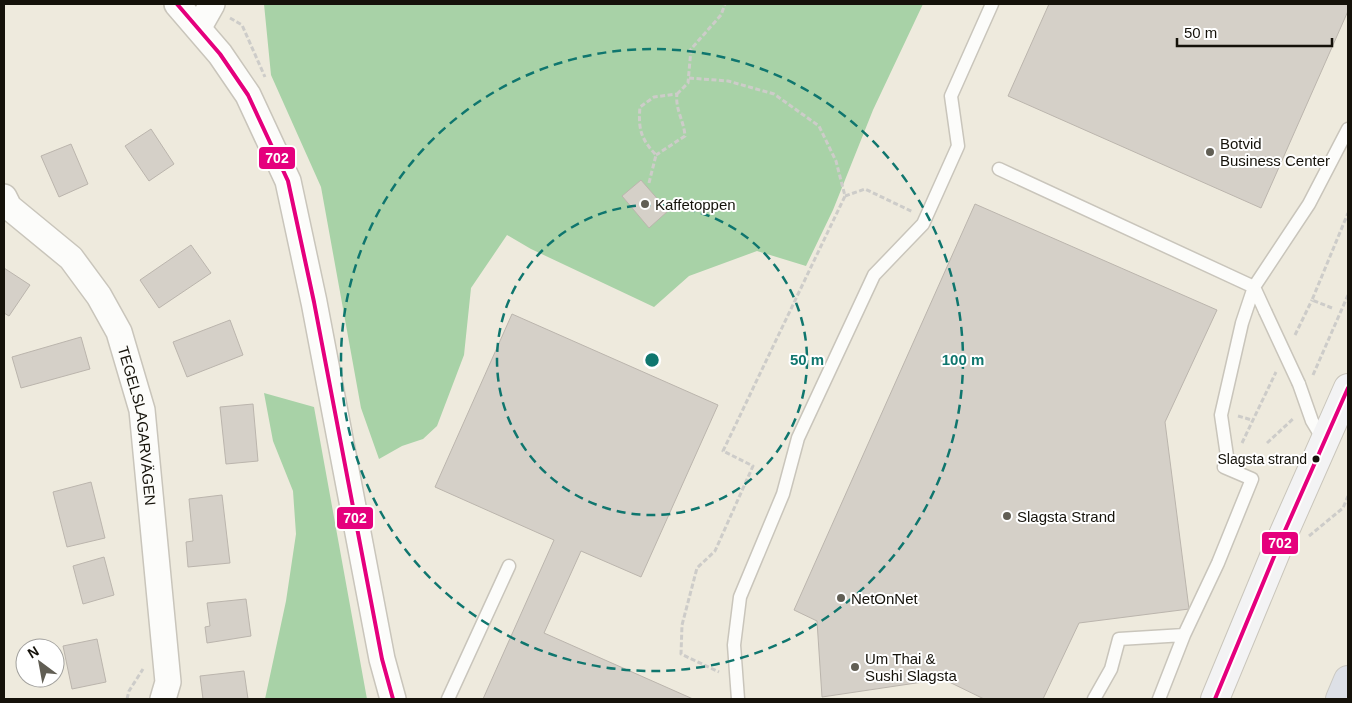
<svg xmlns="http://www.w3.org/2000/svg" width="1352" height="703" font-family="Arial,sans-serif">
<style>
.forest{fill:#a8d2a7}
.building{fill:#d5d0c8;stroke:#bbb5ad}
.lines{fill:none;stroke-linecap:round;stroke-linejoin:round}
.service-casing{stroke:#c9c5bb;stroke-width:15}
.minor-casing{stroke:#c9c5bb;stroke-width:28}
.secondary-casing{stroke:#c9c5bb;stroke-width:30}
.motorway-casing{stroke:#cac8c2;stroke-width:30}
.path{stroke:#cdccc9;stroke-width:3;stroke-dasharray:5 2.5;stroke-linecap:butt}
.service{stroke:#fcfcfa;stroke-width:12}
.minor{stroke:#fcfcfa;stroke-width:25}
.secondary{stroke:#f3f3f4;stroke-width:28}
.motorway{stroke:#dde0e6;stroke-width:28}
.service-bridge-casing{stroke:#c9c5bb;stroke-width:15;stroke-linecap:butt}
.service-bridge{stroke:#fcfcfa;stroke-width:12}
.bus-1-casing{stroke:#fff;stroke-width:8}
.bus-1{stroke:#e5007d;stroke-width:4}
.ring{fill:none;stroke:#0f766e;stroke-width:2.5;stroke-dasharray:9 6}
.poi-dot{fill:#615e54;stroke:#fff;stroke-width:2}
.bus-dot{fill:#15120a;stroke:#fff;stroke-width:2}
.labels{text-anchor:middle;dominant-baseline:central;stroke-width:4;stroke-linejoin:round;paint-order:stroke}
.bus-label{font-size:14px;fill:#15120a;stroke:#fff;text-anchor:end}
.poi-label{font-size:15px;fill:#15120a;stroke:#fff;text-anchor:start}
.street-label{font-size:15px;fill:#15120a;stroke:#fff}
.centre{fill:#0f766e;stroke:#fff;stroke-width:2.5}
.ring-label{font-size:15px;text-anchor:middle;font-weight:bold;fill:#0f766e;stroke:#fff;stroke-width:4;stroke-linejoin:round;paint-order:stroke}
.line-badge{stroke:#fff;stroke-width:2}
.badge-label{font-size:14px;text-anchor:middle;font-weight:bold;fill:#fff}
</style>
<rect width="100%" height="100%" fill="#eeeadd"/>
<path class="forest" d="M264,4H923L873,110L833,210L806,266L757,251L689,276L654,307L531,249L507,235L471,288L464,355L437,426L423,439L402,446L379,459L361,408L321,187L271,75Z
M264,393L314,407L367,699H265L286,601L296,534L293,491L273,441Z"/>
<path class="building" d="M1049,4H1348V11L1261,208L1008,96Z
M151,129L174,164L149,181L125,146Z
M71,144L88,184L59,197L41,156Z
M641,180L668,211L649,228L622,196Z
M975,204L1217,310L1165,422L1189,609L1079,623L1043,699H984L943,679L822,697L817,621L794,610Z
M191,245L211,273L159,308L140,280Z
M4,268L30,285L9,316L4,313Z
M512,314L718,405L641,577L581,551L544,633L693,699H483L554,540L435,487Z
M230,320L243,355L187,377L173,342Z
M81,337L90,369L21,388L12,357Z
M253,404L258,461L226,464L220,407Z
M91,482L105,538L67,547L53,492Z
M222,495L230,563L188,567L186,542L193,541L189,499Z
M104,557L114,595L83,604L73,566Z
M246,599L251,636L207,643L205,627L210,626L207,603Z
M97,639L106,682L72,689L63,646Z
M244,671L248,699H203L200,676Z"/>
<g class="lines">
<g class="service-casing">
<path id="service" d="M999,169L1254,287L1242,323L1221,415L1227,456L1224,467L1252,479L1218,563L1184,635
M1265,311L1254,287L1309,204L1348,129
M1299,384L1312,421L1324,441
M448,699L509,566
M738,699L734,645L740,597L783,494L798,438L874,275L923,224L958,146L951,96L992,4
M1094,699L1111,669L1119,639L1184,635L1159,699"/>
</g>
<g class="minor-casing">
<g id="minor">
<path d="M177,4L220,54L248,95L288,181L314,302L382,659L393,699"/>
<path d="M199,27L212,4"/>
<path id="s1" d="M4,197L9,207L71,258L99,296L119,332L142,410L168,682L163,699"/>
</g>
</g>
<g class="secondary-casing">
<path id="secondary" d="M1215,699L1283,535L1348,388"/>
</g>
<g class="motorway-casing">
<path id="motorway" d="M1340,699L1348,680"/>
</g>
<path class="path" d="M230,18L242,25L265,77
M689,78L728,81L774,94L819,126L836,161L845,196L723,451L753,466L715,551L697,568L682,625L681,654L719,672
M677,94L688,83L691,49L721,15L725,4
M649,183L656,155C641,139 638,129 640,107L654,97L677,94C675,109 684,121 685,136L656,155
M845,196L865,189L913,212
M1332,308L1312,300L1348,213
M1295,335L1312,300
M1313,375L1348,295
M1238,416L1252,420
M1242,443L1276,372
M1267,443L1294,418
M1309,536L1343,508L1348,496
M127,699L129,691L143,669"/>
<use href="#service" class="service"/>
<use href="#minor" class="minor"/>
<use href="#secondary" class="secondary"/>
<use href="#motorway" class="motorway"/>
<g class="service-bridge-casing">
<path id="service-bridge" d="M1265,311L1299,384"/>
</g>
<use href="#service-bridge" class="service-bridge"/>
<g class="bus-1-casing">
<path id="bus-1" d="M177,4L220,54L248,95L288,181L314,302L382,659L393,699
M1215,699L1283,535L1348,388"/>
</g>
<use href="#bus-1" class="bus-1"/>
</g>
<g class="ring">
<circle cx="652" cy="360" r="155"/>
<circle cx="652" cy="360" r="311"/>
</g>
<g class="poi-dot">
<circle cx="1210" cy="152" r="5"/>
<circle cx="645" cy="204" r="5"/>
<circle cx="1007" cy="516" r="5"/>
<circle cx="841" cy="598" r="5"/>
<circle cx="855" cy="667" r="5"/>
</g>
<circle class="bus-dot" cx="1316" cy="459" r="4.5"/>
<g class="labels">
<g class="bus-label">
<text x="1307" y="459">Slagsta strand</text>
</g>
<g class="poi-label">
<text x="1220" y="143">Botvid<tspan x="1220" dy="17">Business Center</tspan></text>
<text x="655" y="204">Kaffetoppen</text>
<text x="1017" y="516">Slagsta Strand</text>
<text x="851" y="598">NetOnNet</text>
<text x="865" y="658">Um Thai &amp;<tspan x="865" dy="17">Sushi Slagsta</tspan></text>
</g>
<g class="street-label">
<text stroke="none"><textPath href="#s1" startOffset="276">TEGELSLAGARVÄGEN</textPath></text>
</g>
</g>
<circle cx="652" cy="360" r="8" class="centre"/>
<g class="ring-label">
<text x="807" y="365">50 m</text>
<text x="963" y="365">100 m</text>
</g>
<g class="line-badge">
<rect x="258" y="146" width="38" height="24" rx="5" fill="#e5007d"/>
<rect x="336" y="506" width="38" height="24" rx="5" fill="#e5007d"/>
<rect x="1261" y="531" width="38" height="24" rx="5" fill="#e5007d"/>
</g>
<g class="badge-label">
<text x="277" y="163">702</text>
<text x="355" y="523">702</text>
<text x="1280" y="548">702</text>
</g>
<rect width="1352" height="703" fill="none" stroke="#15120a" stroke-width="10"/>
<g transform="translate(40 663) rotate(328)"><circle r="24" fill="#ffffff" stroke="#a1a09d"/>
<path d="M0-4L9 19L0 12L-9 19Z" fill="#615e54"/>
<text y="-8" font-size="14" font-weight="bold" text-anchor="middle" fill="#15120a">N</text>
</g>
<path d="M1177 38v8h155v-8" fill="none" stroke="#15120a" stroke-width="2.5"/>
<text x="1184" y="38" font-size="15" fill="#15120a" stroke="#ffffff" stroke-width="4" paint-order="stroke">50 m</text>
</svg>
